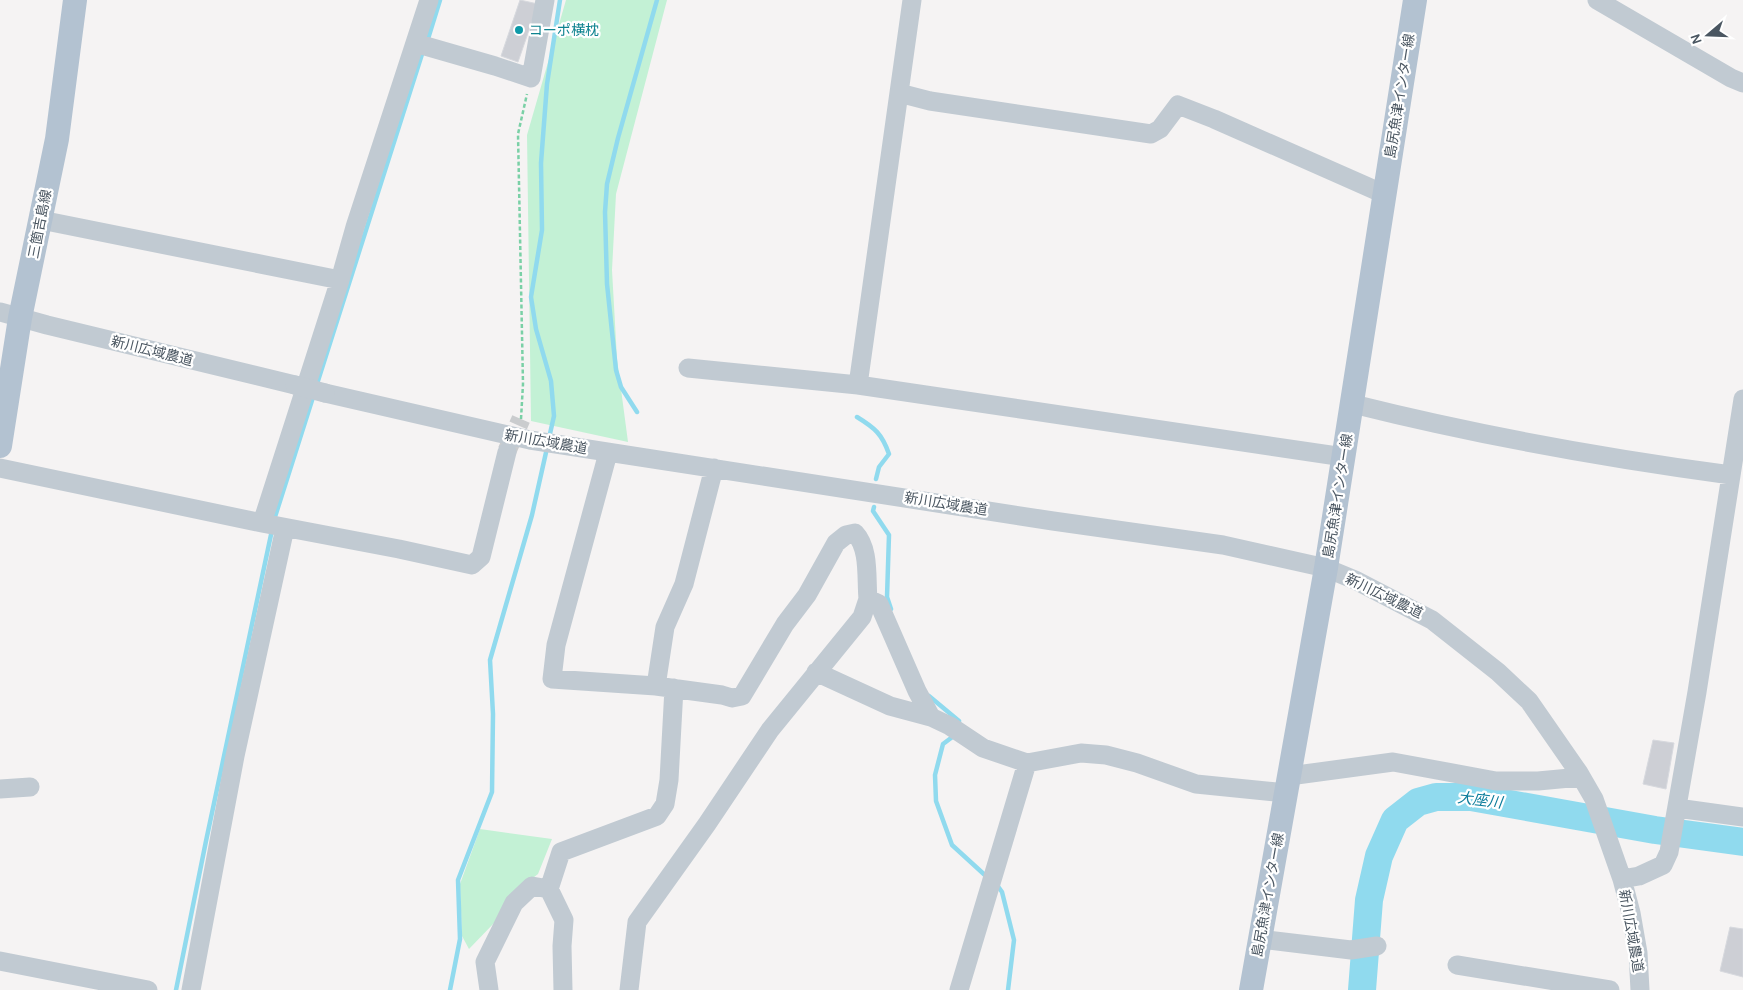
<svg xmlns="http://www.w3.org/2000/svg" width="1743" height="990" font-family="Karla,'Noto Sans JP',sans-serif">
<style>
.green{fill:#c3f1d5}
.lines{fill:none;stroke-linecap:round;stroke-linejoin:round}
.stream{stroke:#90daee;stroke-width:4.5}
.river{stroke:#90daee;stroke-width:28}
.building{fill:#cdcfd5;stroke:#d7d9de}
.minor-tunnel{stroke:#caccce;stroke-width:19;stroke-dasharray:19 9;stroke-linecap:butt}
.path{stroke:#7ad0a6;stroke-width:2.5;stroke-dasharray:4 2.5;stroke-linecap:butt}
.minor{stroke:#c1cad2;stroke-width:19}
.major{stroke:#b3c2d1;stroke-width:24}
.minor-bridge{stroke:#c1cad2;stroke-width:19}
.culture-dot{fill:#0f9aa8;stroke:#fff;stroke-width:2}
.labels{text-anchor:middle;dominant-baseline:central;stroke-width:4.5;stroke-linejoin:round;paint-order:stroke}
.culture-label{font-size:14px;fill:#0d838f;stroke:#fff;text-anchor:start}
.street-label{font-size:14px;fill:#4a5661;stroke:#fff}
.water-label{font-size:15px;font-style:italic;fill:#0c7c9b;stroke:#fff}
</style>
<rect width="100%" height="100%" fill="#f5f3f3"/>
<path class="green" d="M566,0H667L616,194L612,270L617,359L628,442L531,421L527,135Z
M480,829L552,839L538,874L516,891L496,921L469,949L462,936L460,884Z"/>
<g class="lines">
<path class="stream" d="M427,42L440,0
M316,387L423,51
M637,412L621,387L616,370L607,284L605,212L607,184L618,138L657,0
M857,417C875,428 882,434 889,454L879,467L876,479
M549,438L554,416L551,381L536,329L531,297L542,230L541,163L547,84L560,0
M874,507L873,511L889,535L887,597L891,609
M274,520L314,394
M929,696L959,721
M955,735L943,744L935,775L936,801L952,845L987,877
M997,885L1002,892L1014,940L1008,990
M176,990L206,841L272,530
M450,990L460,939L458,880L492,792L493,714L490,660L532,515L547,448"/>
<path class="river" d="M1362,990L1369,900L1379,856L1395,820L1418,802L1436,797H1471L1655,830L1743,842"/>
</g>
<path class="building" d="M520,0L538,4L518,62L501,56Z
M1653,740L1674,743L1666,789L1643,784Z
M1730,927L1743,929V977L1720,971Z"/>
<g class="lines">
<path class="minor-tunnel" d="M507,451L521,419"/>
<path class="path" d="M521,419L523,384L518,134L527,94"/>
<path class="minor" d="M912,0L858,385L1344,457
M1597,0L1731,78L1743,83
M415,43L495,66L531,78L545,0
M899,93L930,101L1151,134L1160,129L1178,105L1214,119L1384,194
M41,220L340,280
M0,312L47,325L295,385
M688,368L858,385
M325,393L530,440L1053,521L1223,545L1326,568L1355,580L1432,620L1498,672L1529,701L1579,773L1594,799L1622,879L1631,913L1638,953L1640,990
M1353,404C1477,435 1604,458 1731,475
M608,453L556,645L552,679L656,686L665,627L684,584L714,468
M0,468L262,523L399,549L472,565L481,557L507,452
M262,523L340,280L355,227L429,0
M816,672L890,706L931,717L950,726L983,748L1027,763
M656,686L722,695L732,698L742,696L785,624L807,595L836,543L846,535L855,533C870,549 866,578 868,599
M1289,776L1393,762L1496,781H1538L1581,777
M0,789L30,787
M1677,808L1743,817
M1622,879L1639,876L1663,865L1669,852L1697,692L1743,399
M549,889L561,852L657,816L665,804L669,780L674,688
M1260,939L1351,950L1377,946
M0,961L148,990
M1457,965L1610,990
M191,990L235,756L285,528
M489,990L485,962L514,903L532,886L549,889L564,920L562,946L563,990
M629,990L637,922L707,824L770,730L862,617L868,599L879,604L917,691L931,717
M959,990L1027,763L1081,753L1106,755L1137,763L1196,784L1286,793"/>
<path class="major" d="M0,446L20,318L57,139L75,0
M1251,990L1326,568L1415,0"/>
<path class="minor-bridge" d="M295,385L325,393"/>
</g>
<circle class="culture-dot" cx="519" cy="30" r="5"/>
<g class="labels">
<g class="culture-label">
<text x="529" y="30">コーポ横枕</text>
</g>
<g class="street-label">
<text transform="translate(1400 96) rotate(-81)">島尻魚津インター線</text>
<text transform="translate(40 224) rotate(-79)">三箇吉島線</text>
<text transform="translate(152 351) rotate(14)">新川広域農道</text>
<text transform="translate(546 442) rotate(10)">新川広域農道</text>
<text transform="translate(1338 496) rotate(-81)">島尻魚津インター線</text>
<text transform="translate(946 504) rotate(9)">新川広域農道</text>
<text transform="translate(1384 596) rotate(26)">新川広域農道</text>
<text transform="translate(1268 895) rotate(-80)">島尻魚津インター線</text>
<text transform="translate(1631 931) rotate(80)">新川広域農道</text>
</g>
<g class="water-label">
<text transform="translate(1480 800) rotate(7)">大座川</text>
</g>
</g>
<g transform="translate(1708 35) rotate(251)" stroke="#ffffff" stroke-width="4" paint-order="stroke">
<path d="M0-4L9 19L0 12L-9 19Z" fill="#4a5661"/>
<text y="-8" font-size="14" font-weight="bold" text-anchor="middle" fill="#4a5661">N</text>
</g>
</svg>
